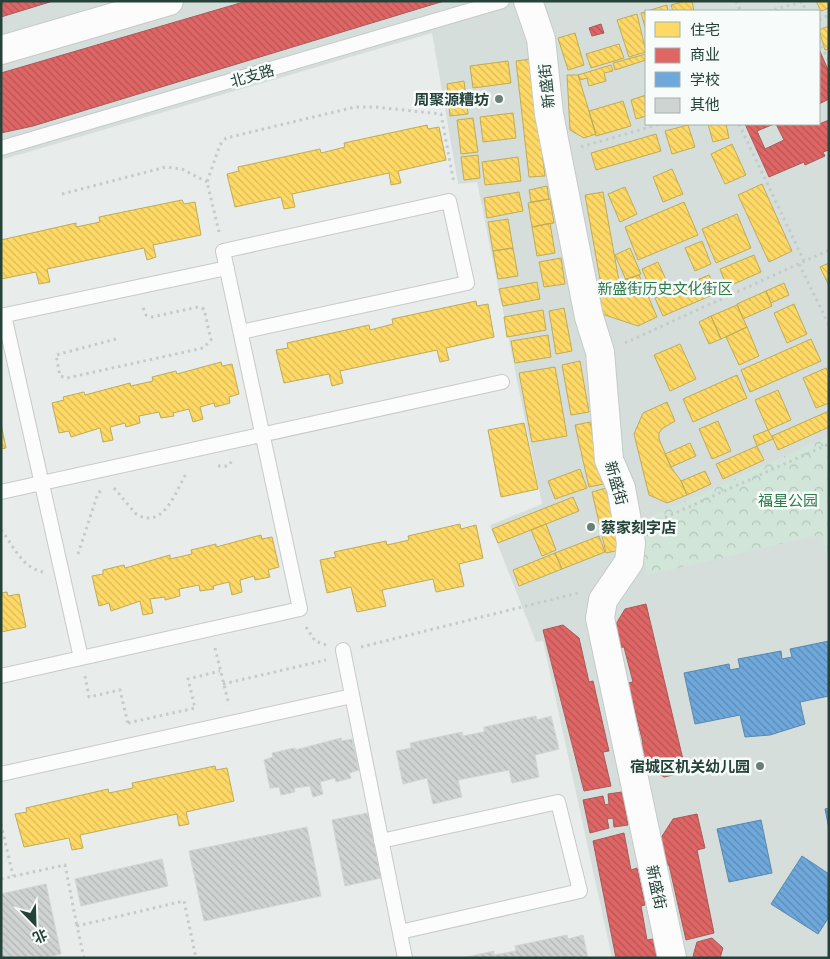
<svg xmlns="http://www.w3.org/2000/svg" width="830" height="959" font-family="'Open Sans','Noto Sans SC',sans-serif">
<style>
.built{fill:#d6dedb;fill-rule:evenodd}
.park{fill:url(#park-crowns)}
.homes{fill:url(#homes-back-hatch);stroke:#bdac59}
.shops{fill:url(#shops-back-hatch);stroke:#a85b59}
.schools{fill:url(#schools-back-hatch);stroke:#5889ab}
.building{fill:url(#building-back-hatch);stroke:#d1d6d4}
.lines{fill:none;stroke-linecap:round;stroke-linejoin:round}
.lane-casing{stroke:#c5cac8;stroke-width:16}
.street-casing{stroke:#c5cac8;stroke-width:30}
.path{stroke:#c3ccca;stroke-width:3;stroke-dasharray:2.5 4;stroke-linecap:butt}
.lane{stroke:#fcfcfc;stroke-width:14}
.street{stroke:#fcfcfc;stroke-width:28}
.poi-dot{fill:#697e78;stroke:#f7fbf9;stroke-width:2}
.labels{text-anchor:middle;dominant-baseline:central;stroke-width:5;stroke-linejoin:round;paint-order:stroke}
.street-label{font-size:15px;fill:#24423a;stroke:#f7fbf9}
.poi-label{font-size:15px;font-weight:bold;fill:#24423a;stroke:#f7fbf9;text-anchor:end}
.park-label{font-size:15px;fill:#2d7a4b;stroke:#f7fbf9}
</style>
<defs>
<pattern id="park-crowns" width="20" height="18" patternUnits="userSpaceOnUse" patternTransform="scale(1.25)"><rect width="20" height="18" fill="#d1e6d8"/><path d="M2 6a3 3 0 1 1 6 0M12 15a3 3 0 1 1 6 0" fill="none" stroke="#b3c6ba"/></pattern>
<pattern id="homes-back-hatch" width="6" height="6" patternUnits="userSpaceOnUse" patternTransform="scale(1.25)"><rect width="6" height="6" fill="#ffd966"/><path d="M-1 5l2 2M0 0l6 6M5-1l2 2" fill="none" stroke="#dabb59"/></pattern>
<pattern id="shops-back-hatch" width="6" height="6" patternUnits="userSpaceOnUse" patternTransform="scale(1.25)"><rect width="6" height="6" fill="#e06666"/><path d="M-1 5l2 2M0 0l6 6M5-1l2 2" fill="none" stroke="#b55655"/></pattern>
<pattern id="schools-back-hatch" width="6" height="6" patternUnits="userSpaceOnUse" patternTransform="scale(1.25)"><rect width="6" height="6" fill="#6fa8dc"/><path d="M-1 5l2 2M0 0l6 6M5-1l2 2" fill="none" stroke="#5b8ab3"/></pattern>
<pattern id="building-back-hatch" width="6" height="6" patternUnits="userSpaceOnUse" patternTransform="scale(1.25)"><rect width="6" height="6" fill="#cfd4d2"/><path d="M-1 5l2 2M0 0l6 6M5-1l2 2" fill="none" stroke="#b2b7b5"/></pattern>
</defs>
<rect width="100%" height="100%" fill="#e8edeb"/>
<path class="built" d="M1,1H829V958H612L543,641L536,642L490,525L542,504L477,182L458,184L432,33L1,160ZM646,11H819V124H646Z"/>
<path class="park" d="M829,436V564L822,534L648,575C644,556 636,534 648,518Z"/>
<path class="homes" d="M685,1H692L694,11H673L671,5Z
M816,1H829V8L821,11Z
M667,5L668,11H647Z
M646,12V26L645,27L641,13Z
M637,14L646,52L629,57L617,20Z
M829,26V49L825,50L819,30Z
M575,33L584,65L568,70L558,38Z
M619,44L624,58L591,68L586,54Z
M646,54V60L615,70L613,63Z
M531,59L545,176L529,177L516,61Z
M508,61L511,83L473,88L470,66Z
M611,65L613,71L604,73L606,81L589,86L587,78L580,80L578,75Z
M567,75H578L596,134L584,138L570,130Z
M464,81L468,114L450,116L447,84Z
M646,95V116L636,119L631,100Z
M623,101L631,126L596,136L589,111Z
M513,113L516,138L483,142L480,117Z
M473,118L478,152L461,154L457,120Z
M708,124H726L729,138L713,142Z
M427,125L428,129L439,127L446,160L398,171L401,183L391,185L389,173L292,194L295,207L284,209L281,197L235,207L227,174L239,171L238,167L320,149L321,153L345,147L344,143Z
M688,125L695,147L672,154L665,131Z
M656,134L661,151L596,170L591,153Z
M732,144L746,175L725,184L711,154Z
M478,155L480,178L464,180L461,157Z
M518,157L521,181L485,185L482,162Z
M672,169L683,194L663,202L653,177Z
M762,184L792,251L769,262L738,195Z
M547,186L549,199L531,202L529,190Z
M625,187L637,214L620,222L608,194Z
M519,192L523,211L487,218L484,198Z
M603,192L619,281L601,285L585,195Z
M550,199L554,223L532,227L528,203Z
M182,200L184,204L195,202L201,235L153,245L156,257L147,260L144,248L47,269L50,282L39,284L36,272L1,279V240L76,223V227L100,222L99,217Z
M684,202L698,235L638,260L625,227Z
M737,214L751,248L716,263L702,229Z
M508,219L513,248L493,251L488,222Z
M550,223L555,253L537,256L532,227Z
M702,241L711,264L695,271L685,248Z
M513,248L518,276L498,279L493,251Z
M630,248L641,274L626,280L615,255Z
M754,255L761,272L727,287L720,269Z
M561,258L565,284L544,287L539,262Z
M658,262L668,284L651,291L642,269Z
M829,263V286L820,267Z
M639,275L657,317L638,326L602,314L599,287Z
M709,275L717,293L663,316L655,298Z
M537,282L540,299L503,306L499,289Z
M784,283L789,295L771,303L766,291Z
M766,291L772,306L743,319L737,304Z
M476,301L477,306L488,304L494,337L446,348L449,360L440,362L437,350L340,371L343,383L332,386L329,374L284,383L276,350L288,348L287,343L369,325L370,330L393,324L392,319Z
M794,304L807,334L787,343L774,313Z
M737,305L747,327L721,339L711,316Z
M564,308L572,351L556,354L549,311Z
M543,310L546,330L507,337L504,317Z
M711,316L721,339L709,344L699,322Z
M747,327L759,356L739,365L726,337Z
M548,335L551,357L515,363L511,341Z
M811,339L821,361L750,392L741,370Z
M680,344L696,379L670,391L654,355Z
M580,361L589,412L571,415L562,365Z
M221,362L222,366L232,364L239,394L229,397L230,403L215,407L214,403L200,407L203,419L193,422L189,409L173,413L174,416L161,418L159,412L139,416L140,423L126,427L125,423L110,427L113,440L103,442L100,428L71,437L69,431L59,433L52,403L64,400L63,397L84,392L85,395L130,383L131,386L153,381L152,377L176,371L177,374Z
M555,367L567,436L532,442L519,373Z
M826,368L829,374V403L816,408L803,378Z
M737,375L747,398L693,422L683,399Z
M778,390L791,420L768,430L755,400Z
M667,402L675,421L663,428L659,433V439L671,467L681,481L687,495L667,503L649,495L634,434L643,413Z
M829,411V427L778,450L772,436Z
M718,421L731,451L712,459L699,429Z
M590,422L604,484L589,487L575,425Z
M524,423L538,489L501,497L488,430Z
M1,424L6,448L1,449Z
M768,430L773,439L757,446L753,436Z
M690,443L696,456L671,467L665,454Z
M757,446L764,460L723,479L716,464Z
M580,469L587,488L555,499L548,481Z
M705,471L711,484L687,495L681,481Z
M606,488L620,550L606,553L592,492Z
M573,497L579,511L498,543L492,529Z
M460,524L461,529L476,525L483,558L459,564L464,586L436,592L433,579L382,590L386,606L357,612L351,587L327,593L320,560L336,557L334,552L386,541L387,545L409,540L408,536Z
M546,524L556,550L542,556L531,530Z
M261,535L262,539L272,537L279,567L268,570L270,577L255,580L254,576L240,580L242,592L232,595L229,582L213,586L214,589L200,591L199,585L179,589L180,596L165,600V597L150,599L153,613L143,615L140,601L111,611L109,603L99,606L92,576L103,574V570L124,565L125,568L170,555V559L192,554L191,550L216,544V547Z
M599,536L605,552L562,569L555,553Z
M555,553L562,569L519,586L513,570Z
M7,592L8,596L19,594L26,627L1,632V593Z
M215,766L216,770L227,768L234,801L186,812L189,824L179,826L177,814L80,835L83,848L72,850L69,838L24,847L15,814L27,812L26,808L108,789L109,793L133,788L132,783Z"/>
<path class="shops" d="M1,1H53L1,17Z
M247,1H444L33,126L1,133V73Z
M601,24L604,33L592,36L589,28Z
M819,49L829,72V99L819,104Z
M829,120V150L823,152L825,156L805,165L804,162L769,177L745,124H774L757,131L765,149L784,140L776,124H819Z
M646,604L686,772L664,777L643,764L639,744L643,743L628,683L633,682L624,647L617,648L613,629L625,609Z
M563,625L579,638L589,682L593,681L609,751L603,752L611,786L584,791L543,630Z
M622,792L628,825L614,827L613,818L607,819L609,828L590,833L583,800L603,796L605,805L609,804L608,794Z
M697,814L705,848L697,850L714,933L686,940L669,865L665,866L659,841L673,819Z
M624,833L631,870L637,868L645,905L641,906L647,940L653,939L657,958H616L593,841Z
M712,938L723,948L720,958H695L693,956L697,942Z"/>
<path class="schools" d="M829,641V696L800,702L805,724L770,735L745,737L740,715L695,724L684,673L729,664L730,670L740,668L738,659L781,651L782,659L792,657L790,649Z
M829,808V829L825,809Z
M761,820L772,873L729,882L717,829Z
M802,856L829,874V917L818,934L771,904Z"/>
<path class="building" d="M536,716L537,720L551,716L559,749L535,755L539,777L512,783L509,770L458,780L462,797L433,804L427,778L403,784L396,751L411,748L410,743L462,732L463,736L484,732V727Z
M341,738L342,741L352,739L359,770L349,773L351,778L336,782L335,778L320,782L323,794L313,797L310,786L294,788L295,792L281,795L279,787L270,788L264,760L273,757L272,753L295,748V750Z
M368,813L381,878L345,886L332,820Z
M307,827L321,896L204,921L189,851Z
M162,859L168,886L81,906L75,879Z
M46,884L61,954L43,958H1V894Z
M567,935L568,939L583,935L588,958H463L494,951V955L516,951L515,946Z"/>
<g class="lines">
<g class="lane-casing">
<path id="lane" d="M1,148L502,1
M4,315L81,658
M1,316L227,268
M1,492L502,382
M343,650L405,958
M1,676L300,609L223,251L449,201L467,283L241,332
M1,774L352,696
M381,841L558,802L580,891L400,932"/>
</g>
<g class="street-casing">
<path id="street" d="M528,1L541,39L549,114L589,317L600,352L609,460L621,488L631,543L629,562L603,600L600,618L672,958
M1,50L169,1"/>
</g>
<path class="path" d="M736,1L741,11
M768,11L802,2L806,11
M819,20L829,15
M819,40L829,62
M739,124L804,261
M581,147L660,124
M62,194L166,167L182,169L207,182
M219,232L207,182L220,145L226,138L355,107H376L441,114L454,183
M799,264L829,325
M116,339L56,355L60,376L67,378L203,348L211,340L204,309L198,307L152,317L146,315L142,305
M625,343L829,250
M218,466H228L232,461
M114,488L136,514C164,531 176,490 187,472
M653,523L829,444
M1,530C14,546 21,567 43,572
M78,554L98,493L102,490
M306,627L315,641L326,645
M361,647L578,593
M215,648L229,705
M85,676L89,697L120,690L128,724
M223,684L326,660
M128,723L195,708L188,679L220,671
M1,824L13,876
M1,879L65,865L77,926
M84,958L77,926L184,901L196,958"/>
<use href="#lane" class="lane"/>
<use href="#street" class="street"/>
</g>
<g class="poi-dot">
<circle cx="499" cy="99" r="5"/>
<circle cx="591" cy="527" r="5"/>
<circle cx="760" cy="766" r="5"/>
</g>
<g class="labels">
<g class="street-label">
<text transform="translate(252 75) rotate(-16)">北支路</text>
<text transform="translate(546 86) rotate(-96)">新盛街</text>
<text transform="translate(617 483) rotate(74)">新盛街</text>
<text transform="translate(657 887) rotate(78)">新盛街</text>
</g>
<g class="poi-label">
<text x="489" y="99">周聚源糟坊</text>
<text x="601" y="527" text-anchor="start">蔡家刻字店</text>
<text x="750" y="766">宿城区机关幼儿园</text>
</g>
<g class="park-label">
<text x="665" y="288">新盛街历史文化街区</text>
<text x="788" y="500">福星公园</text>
</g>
</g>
<rect width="830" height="959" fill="none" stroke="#24423a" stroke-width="5"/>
<rect x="645" y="10" width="175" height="115" fill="#f7fbf9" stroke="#a3b1ad"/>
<rect x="655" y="22" width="25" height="15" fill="#ffd966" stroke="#a3b1ad"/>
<text x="690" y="35" font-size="15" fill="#24423a">住宅</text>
<rect x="655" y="48" width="25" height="15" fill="#e06666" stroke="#a3b1ad"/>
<text x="690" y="60" font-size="15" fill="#24423a">商业</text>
<rect x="655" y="72" width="25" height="15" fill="#6fa8dc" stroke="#a3b1ad"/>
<text x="690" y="85" font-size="15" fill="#24423a">学校</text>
<rect x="655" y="98" width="25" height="15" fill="#cfd4d2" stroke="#a3b1ad"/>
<text x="690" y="110" font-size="15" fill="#24423a">其他</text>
<g transform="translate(35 924) rotate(157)" stroke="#f7fbf9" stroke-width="4" paint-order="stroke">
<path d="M0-4L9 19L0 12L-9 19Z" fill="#24423a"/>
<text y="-8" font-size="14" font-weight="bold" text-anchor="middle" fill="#24423a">北</text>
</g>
</svg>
